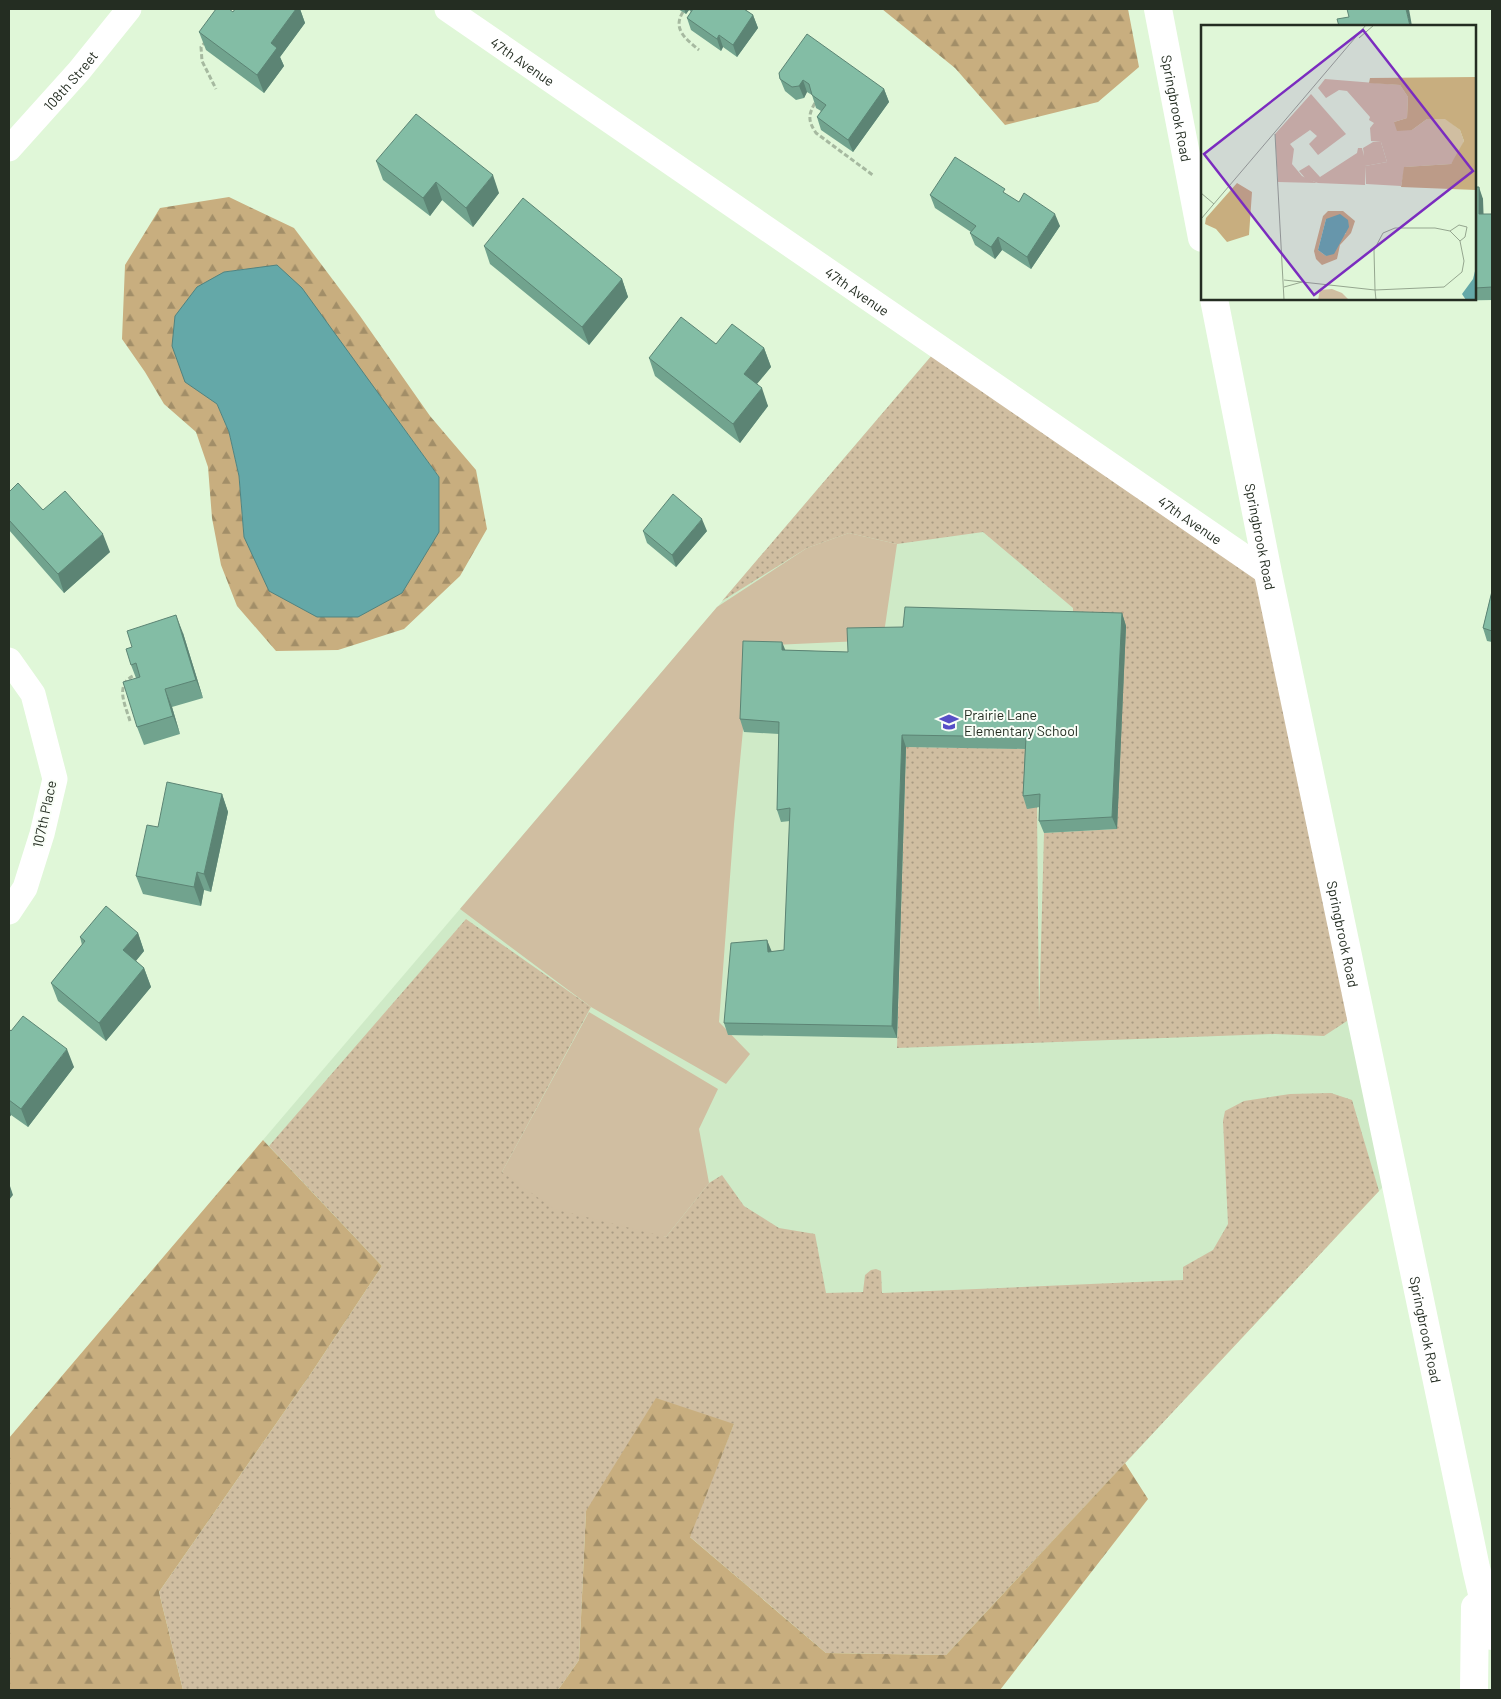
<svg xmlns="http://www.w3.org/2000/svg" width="1501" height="1699" font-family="Barlow,sans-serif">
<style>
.built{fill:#cfeac7}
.grass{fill:url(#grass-dots)}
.forest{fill:url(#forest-firs);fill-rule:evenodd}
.park{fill:#d0bea1}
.water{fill:#64a8a8;stroke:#518380}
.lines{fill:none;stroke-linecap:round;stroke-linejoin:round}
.path{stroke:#a6b9a0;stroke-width:3;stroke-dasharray:5 2.5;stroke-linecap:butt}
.minor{stroke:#fff;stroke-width:25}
.tertiary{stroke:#fff;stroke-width:28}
.wall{fill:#71a38e}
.shaded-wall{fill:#5c8474}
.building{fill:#83bda5;stroke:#5c8474}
.labels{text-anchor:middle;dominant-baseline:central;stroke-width:4;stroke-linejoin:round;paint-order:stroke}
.street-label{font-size:14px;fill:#242d22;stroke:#f9fef7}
.poi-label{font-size:14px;fill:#242d22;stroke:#f9fef7;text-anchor:start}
.inset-road{fill:none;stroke:#95a68f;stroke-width:1}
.view{fill:#7b2cbf;fill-opacity:0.15;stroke:#7b2cbf;stroke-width:2.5}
.inset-edge{fill:none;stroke:#242d22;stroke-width:2.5}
</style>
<defs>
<pattern id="grass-dots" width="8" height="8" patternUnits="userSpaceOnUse" patternTransform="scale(1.25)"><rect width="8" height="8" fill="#d0bea1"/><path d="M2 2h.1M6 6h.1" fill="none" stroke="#a99b83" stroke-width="1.8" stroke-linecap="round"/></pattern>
<pattern id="forest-firs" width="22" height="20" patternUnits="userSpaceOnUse" patternTransform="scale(1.25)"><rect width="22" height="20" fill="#c8ae7f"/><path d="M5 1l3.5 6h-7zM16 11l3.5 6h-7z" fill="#a28e68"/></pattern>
</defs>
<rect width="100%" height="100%" fill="#e0f7d8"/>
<path class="built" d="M939,347L1268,573L1395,1174L946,1655L382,1266L263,1140Z"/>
<path class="grass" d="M939,347L1268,573L1357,998L1347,1021L1324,1036L1275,1034L897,1048L906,747L1031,749L1037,808L1039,1019L1044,833L1117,829L1073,624V608L983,532L897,544L849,533L807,548L722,601Z
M466,919L591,1007L502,1172L666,1237L709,1183L722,1175L744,1206L779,1228L815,1234L826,1293L863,1292L865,1275L871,1270L876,1269L881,1271L882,1293L1183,1280V1267L1213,1250L1228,1224L1223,1121L1225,1111L1244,1101L1290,1094L1331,1093L1352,1100L1379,1191L946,1655L826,1653L689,1536L734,1424L586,1511L579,1660L558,1690H183L159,1592L312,1372L382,1266L269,1146Z"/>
<path class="forest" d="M882,9H1128L1139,67L1098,102L1005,125L955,68Z
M229,197L294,228L360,316L430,416L476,470L487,529L460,576L404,629L338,650L276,651L237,606L221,565L212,518L208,467L196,432L164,404L145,372L122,339L125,265L160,208ZM245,269L380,396L439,477L244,537L239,476L229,432L217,404L224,272Z
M263,1140L382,1266L312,1372L159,1592L183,1690H9V1438Z
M656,1398L734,1424L690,1537L826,1653L946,1655L1125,1463L1148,1499L1000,1690H558L579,1660L586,1511Z"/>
<path class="park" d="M849,533L897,544L883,640L751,646L734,824L719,1022L750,1054L726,1084L591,1007L460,909L717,607L807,548Z
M589,1012L718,1089L699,1129L709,1183L666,1237L554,1209L502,1172Z"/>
<path class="water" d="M277,265L302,288L439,477V532L402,593L358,617H317L269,591L244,537L239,476L229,432L217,404L185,382L172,346L175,316L197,287L224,272Z"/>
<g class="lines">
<path class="path" d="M683,12C672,29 686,39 699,50
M206,41L201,47L202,61L216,89
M815,103C808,115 808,121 816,133L874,176
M130,721C125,704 114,684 135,675"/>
<g class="minor">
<path id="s1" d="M447,9L1268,573"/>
<path id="s2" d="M9,149L79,71L129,9"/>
<path d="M9,660L33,694L55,779L42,834L25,888L9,912"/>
</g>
<g class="tertiary">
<path id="s3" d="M1158,9L1202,238"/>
<path id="s4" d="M1214,299L1268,573L1476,1568L1492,1636"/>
<path d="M1474,1690L1475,1607"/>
</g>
</g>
<path class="wall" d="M235,9H300L305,23L280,57L284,66L264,93L206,50L199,32L233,12Z
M678,9H746L745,10L753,15L758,28L737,57L723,47L721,51L691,30L687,18L691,12L689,10L686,14Z
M779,73L884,89L889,102L853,152L821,130L817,117L821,111L816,108L812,95L807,92L804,98L796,100L785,91L780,79Z
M376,161L499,193L473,227L442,200L430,216L383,180Z
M1475,187L1483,199V214L1492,215V300L1442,301L1441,299H1475Z
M930,195H1007L1060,226L1031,269L1002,250L995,259L975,245L970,233L971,232L935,208Z
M484,246L622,279L628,297L589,345L490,264Z
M716,344L764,348L771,367L757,384L768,406L740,443L655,376L649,358Z
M9,492L110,552L64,593L9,530Z
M643,531H707L676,567L647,543Z
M1492,591V642L1487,641L1483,628Z
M1122,613L1126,626L1117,829L1044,833L1039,821L1040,807L1027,809L1023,796L1025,749L906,747L897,1038L728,1035L724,1023L767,940L771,952L784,950L790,821L781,822L777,810L779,734L744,732L740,719L785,650L848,652L903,627Z
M183,633L203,698L172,707L180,734L144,745L137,727L136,678L131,665Z
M222,794L228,812L211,892L204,890L201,906L143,894L136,876L158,827Z
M138,933L144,951L136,961L144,968L151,987L106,1041L58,1001L51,983L82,945L80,937Z
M9,1029L74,1067L28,1127L11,1115L9,1118Z"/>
<path class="shaded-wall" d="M296,9H300L305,23L280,57L284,66L264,93L257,75L271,43Z
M684,9H688L689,10L686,14Z
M1406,9H1409L1412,26H1410Z
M753,15L758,28L737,57L733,45Z
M719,35L723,47L721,51L717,39Z
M803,80L807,92L804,98L799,86Z
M884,89L889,102L853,152L848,140Z
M493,175L499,193L473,227L466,208Z
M436,182L442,200L430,216L423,198Z
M1479,187L1483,199L1484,227L1479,214Z
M1055,214L1060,226L1031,269L1027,257Z
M998,237L1002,250L995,259L991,247Z
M622,279L628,297L589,345L582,327Z
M764,348L771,367L750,392L744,374Z
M762,388L768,406L740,443L733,424Z
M702,519L707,531L676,567L672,555Z
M103,534L110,552L64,593L58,574Z
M1122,613L1126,626L1117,829L1112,817Z
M176,615L183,633L203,698L196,680Z
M782,642L787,654L782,650Z
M165,689L172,707L180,734L173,716Z
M902,735L906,747L897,1038L892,1026Z
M222,794L228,812L211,892L204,874Z
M197,872L204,890L201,906L194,887Z
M138,933L144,951L129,969L123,950Z
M767,940L772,952H768Z
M144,968L151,987L106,1041L99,1023Z
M67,1049L74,1067L28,1127L21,1109Z
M9,1108L11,1115L9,1118Z
M9,1183L13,1195L9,1200Z"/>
<path class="building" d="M216,9H229L233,12L235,9H296L271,43L277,48L257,75L199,32Z
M693,9H744L753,15L733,45L719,35L717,39L687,18Z
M1347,9H1406L1410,26H1339L1337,19L1349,17Z
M807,34L884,89L848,140L817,117L826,105L812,95L809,84L803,80L799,86L792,87L780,79L779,73Z
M416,114L493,175L466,208L436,182L423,198L376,161Z
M955,157L1005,189L1003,192L1019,202L1024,193L1055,214L1027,257L998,237L991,247L970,233L976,226L930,195Z
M1475,187H1479V214H1492V287L1475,288Z
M523,198L622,279L582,327L484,246Z
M681,317L716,344L732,324L764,348L744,374L762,388L733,424L649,358Z
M18,483L43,510L65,491L103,534L58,574L9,520V492Z
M673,494L702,519L672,555L643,531Z
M1492,591V631L1483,628Z
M905,607L1122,613L1112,817L1039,821L1040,794L1023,796L1026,737L902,735L892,1026L724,1023L731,943L767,940L768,952L784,950L790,808L777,810L779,722L740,719L743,641L782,642V650L848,652L847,628L903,627Z
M176,615L196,680L165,689L173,716L137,727L123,682L140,677L136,663L131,665L126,649L132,647L127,631Z
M167,782L222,794L204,874L197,872L194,887L136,876L147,825L158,827Z
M106,906L138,933L123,950L144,968L99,1023L51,983L85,941L80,937Z
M23,1016L67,1049L21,1109L9,1100V1029L11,1031Z"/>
<defs>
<g id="school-bare" transform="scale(1.5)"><path d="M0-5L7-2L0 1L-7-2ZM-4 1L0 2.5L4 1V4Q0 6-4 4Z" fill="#574fc7" stroke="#f9fef7" stroke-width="2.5" paint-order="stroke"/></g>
</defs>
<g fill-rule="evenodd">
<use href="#school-bare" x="949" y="722"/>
</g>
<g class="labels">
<g class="street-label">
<text stroke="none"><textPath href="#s1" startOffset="92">47th Avenue</textPath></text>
<text stroke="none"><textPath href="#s2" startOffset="92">108th Street</textPath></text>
<text stroke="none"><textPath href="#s3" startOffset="101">Springbrook Road</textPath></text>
<text stroke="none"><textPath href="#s1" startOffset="498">47th Avenue</textPath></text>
<text stroke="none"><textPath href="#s1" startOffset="902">47th Avenue</textPath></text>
<text stroke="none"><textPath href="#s4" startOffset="242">Springbrook Road</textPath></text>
<text transform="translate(44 814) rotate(-78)">107th Place</text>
<text stroke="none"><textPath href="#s4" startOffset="648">Springbrook Road</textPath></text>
<text stroke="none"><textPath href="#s4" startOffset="1052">Springbrook Road</textPath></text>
</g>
<g class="poi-label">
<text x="964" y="714">Prairie Lane<tspan x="964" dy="16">Elementary School</tspan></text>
</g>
</g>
<g transform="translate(1201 25)">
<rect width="275" height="275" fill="#e0f7d8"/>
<path d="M124,54L199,60L207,72L206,93L193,97L211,105L226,94L244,93L259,105L263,116L258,128L250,139L204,142L200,161L165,159L164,141L186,137L180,117L170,116L169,103L173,98L168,95L169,92L146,66L138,65L125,73L117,63ZM110,69L145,109L117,130L108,119L116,111L109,105L89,119L93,124L91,139L101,151L116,158L77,157L74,109Z" fill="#d0bea1"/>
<path d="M275,52V165L200,162L203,142L250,139L263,116L259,105L244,94H226L211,105L196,106L193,97L206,93L207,72L199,60L168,58L169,53ZM36,158L51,167L48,210L26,217L15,204L4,199L5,193ZM127,186H142L154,196L150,208L139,220L136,234L121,240L115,234L113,226L122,191ZM125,194L145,208L125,231L117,225Z" fill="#c8ae7f" fill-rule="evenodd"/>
<path d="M131,264L141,268L148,275H117L119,265Z" fill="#d0bea1"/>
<path d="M172,117H180L186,137L164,141V160L117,158L105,154L98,146L108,140L119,152L156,128L157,123H161L163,131L162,123Z" fill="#d0bea1"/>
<path d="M139,189L147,195L148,202L133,229L125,231L117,225L125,194ZM275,242V275H265L261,269L272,254Z" fill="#64a8a8"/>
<path class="inset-road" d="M158,13L173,0M74,109L83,275M0,168L13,179M0,194L165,0M249,206L258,200L266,202L264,212L259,216M83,255L174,265L243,262L261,247L263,236L259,216L249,206L234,203H194L182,208L173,225L174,265L175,275M83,262L101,257"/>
<path class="view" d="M162,5L272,146L113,270L3,129Z"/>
<rect width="275" height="275" class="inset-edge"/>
</g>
<rect width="1501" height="1699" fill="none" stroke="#242d22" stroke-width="20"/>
</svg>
